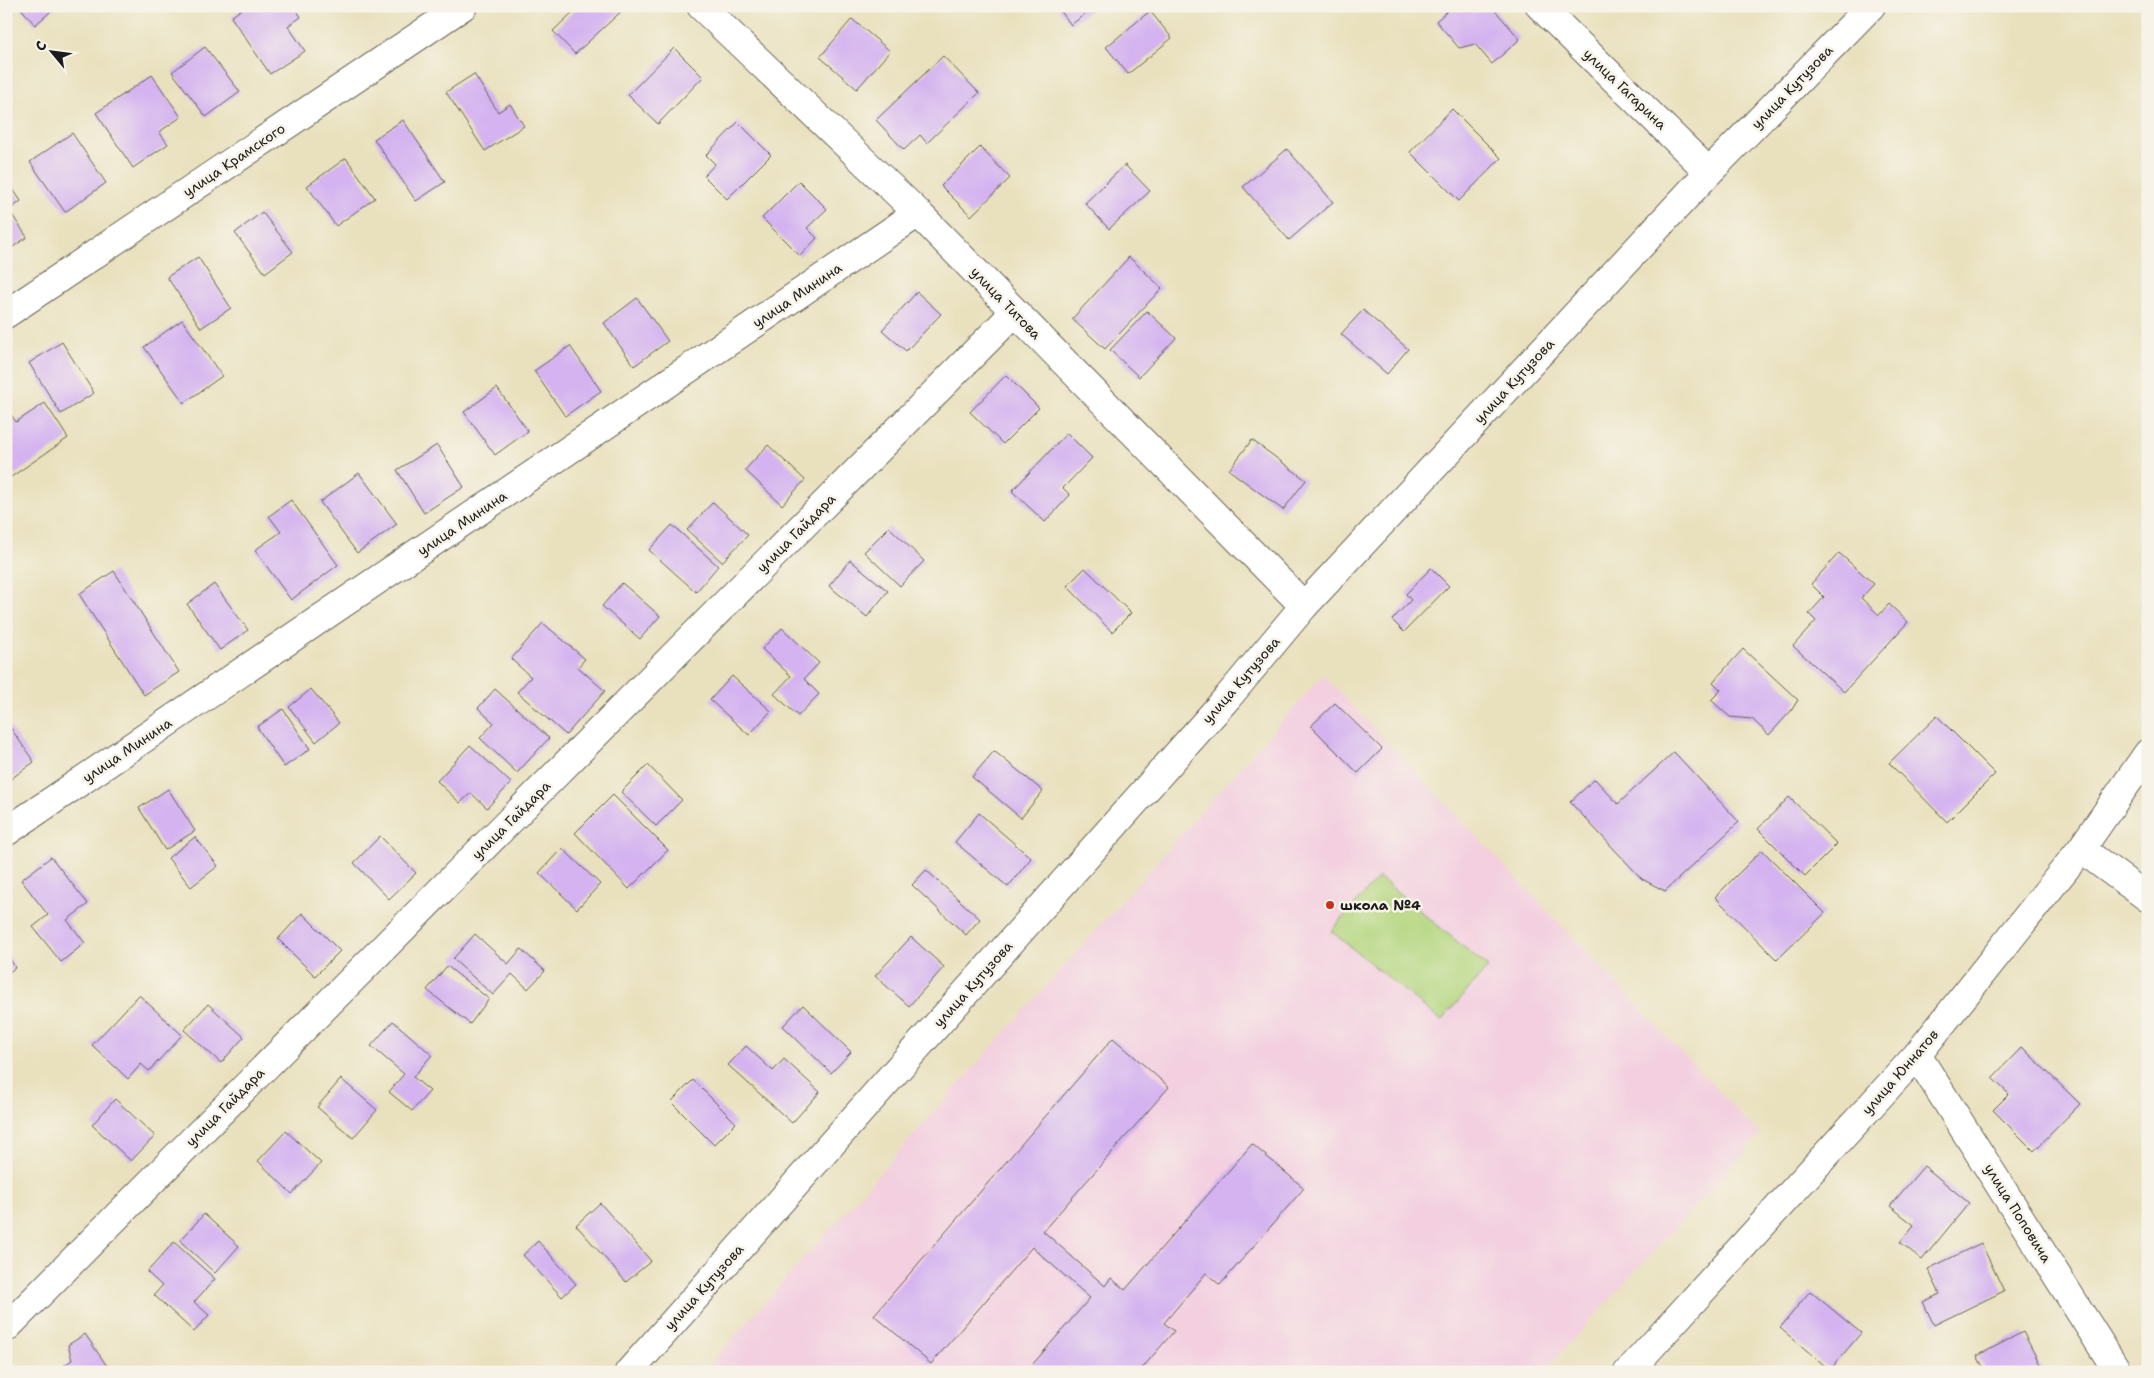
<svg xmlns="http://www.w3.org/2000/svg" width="2154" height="1378" font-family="'Shantell Sans',sans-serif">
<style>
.built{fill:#f3cfe0}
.green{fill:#b3d67e;stroke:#68794d}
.building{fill:#d4b3f0}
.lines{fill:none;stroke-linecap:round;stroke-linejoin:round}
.minor-casing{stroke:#646155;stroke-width:30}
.secondary-casing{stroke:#646155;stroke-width:30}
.minor{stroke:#fff;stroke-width:28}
.secondary{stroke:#fff;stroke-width:28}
.poi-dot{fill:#c8321e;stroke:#f7f3e8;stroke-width:2}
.labels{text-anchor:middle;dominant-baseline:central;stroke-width:5;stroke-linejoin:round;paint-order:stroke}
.street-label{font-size:14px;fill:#1c1c1c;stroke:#f7f3e8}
.poi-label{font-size:14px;font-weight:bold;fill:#1c1c1c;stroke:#f7f3e8;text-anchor:start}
</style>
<rect width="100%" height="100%" fill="#f7f3e8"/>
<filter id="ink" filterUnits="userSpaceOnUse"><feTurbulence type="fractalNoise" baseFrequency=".02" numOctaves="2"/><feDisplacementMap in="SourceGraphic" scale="10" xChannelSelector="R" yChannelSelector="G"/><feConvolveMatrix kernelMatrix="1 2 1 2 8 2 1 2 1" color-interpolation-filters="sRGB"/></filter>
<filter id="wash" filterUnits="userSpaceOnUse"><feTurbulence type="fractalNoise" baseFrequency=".0096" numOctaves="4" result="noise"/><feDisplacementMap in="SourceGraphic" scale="20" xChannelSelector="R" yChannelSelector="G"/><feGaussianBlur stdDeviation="1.12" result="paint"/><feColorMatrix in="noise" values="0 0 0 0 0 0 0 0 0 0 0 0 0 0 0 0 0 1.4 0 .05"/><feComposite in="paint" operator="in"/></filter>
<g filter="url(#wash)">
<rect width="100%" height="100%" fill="#e9e1be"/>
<path class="built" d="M1323,675L1760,1135L1543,1372H703Z"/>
<path class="green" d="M1379,877L1488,967L1441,1021L1331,931Z"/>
<g id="blocks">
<path class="building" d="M19,6H57L35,25Z
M246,6H294L301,17L288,26L305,51L270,74L231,17Z
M579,6H627L575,54L553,31Z
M1057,6H1095L1071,25Z
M1453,6H1491L1520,39L1492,64L1475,44L1459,48L1436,21Z
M1150,11L1172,38L1128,74L1106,47Z
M852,19L890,51L857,89L820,57Z
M205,47L240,92L206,117L172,72Z
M674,48L703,77L658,124L628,95Z
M943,56L979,93L927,143L920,135L904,150L876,120Z
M474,74L498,112L510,104L524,126L485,151L446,92Z
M152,75L181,117L159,132L168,144L133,168L96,113Z
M1452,109L1501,158L1459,201L1410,152Z
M403,120L445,182L416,201L374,139Z
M738,122L771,155L727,199L704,176L715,164L706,155Z
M72,133L106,183L65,212L30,162Z
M980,147L1010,178L971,216L941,186Z
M1287,149L1333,202L1289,240L1243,187Z
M346,158L375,198L336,226L307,186Z
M1125,165L1150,191L1109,229L1085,203Z
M6,179L21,201L9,210L27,237L6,252Z
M799,181L827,209L807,228L817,238L800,256L762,218Z
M262,212L293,252L265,273L235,233Z
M198,257L231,308L201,328L167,277Z
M1129,257L1162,288L1105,349L1072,319Z
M917,292L941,314L906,351L882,330Z
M637,298L668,341L634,366L604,323Z
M1363,310L1408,349L1387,374L1341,334Z
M1147,311L1176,338L1139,377L1110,350Z
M182,320L222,376L184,403L144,347Z
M62,342L94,393L61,414L29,363Z
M570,346L601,391L565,416L534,371Z
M1006,375L1039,408L1003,444L970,412Z
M497,388L528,431L495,455L464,412Z
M45,403L68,438L8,479L6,407L16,422Z
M1067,433L1092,458L1063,488L1070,495L1045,522L1012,491Z
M1252,440L1306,480L1283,510L1229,470Z
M437,445L464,487L424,513L397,470Z
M768,445L805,480L782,505L745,470Z
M359,473L397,524L357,553L320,502Z
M291,500L338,565L291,600L255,550L281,532L269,516Z
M713,502L748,535L722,562L687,530Z
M672,525L718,566L696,592L649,550Z
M889,527L924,561L900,586L864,552Z
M1839,553L1874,584L1861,598L1879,615L1889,604L1908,622L1844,692L1793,646L1816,621L1809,614L1824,597L1811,584Z
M850,560L888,591L867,617L829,586Z
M1085,568L1131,613L1112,632L1067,586Z
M1431,568L1449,586L1404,632L1392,620L1411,600L1406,594Z
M114,571L179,672L144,695L79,594Z
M622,583L660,616L640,639L602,606Z
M214,584L248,630L220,650L187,604Z
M543,623L585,659L578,667L605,691L566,735L517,692L531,677L511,659Z
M782,628L819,663L804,679L819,694L798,716L774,694L791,676L762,649Z
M1743,649L1798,700L1791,711L1769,735L1752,719L1730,717L1711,700L1721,690L1713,682Z
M732,676L771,711L749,735L710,700Z
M311,689L339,723L316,742L289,707Z
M495,689L549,738L517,773L480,738L494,723L478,708Z
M1335,703L1382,749L1358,773L1311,726Z
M283,709L310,749L284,767L257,727Z
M1937,716L1995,774L1947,822L1889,763Z
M10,727L34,762L8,781L6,730Z
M470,745L511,783L487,808L471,793L460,803L437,781Z
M994,751L1043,791L1021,818L972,777Z
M1674,752L1739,822L1665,891L1642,879L1570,802L1595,779L1618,804Z
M648,765L682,800L656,826L621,792Z
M168,789L195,831L165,850L139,808Z
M613,795L668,850L629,889L575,833Z
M1789,797L1837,844L1805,876L1758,829Z
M979,813L1031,858L1008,887L955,842Z
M380,836L416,873L389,899L354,863Z
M195,837L218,866L191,887L168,858Z
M562,848L600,884L577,909L539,873Z
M1762,850L1825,913L1777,960L1715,897Z
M51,857L88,904L67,920L85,943L61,962L33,927L48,915L21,880Z
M926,870L980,919L966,935L912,885Z
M302,913L340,951L315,976L278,939Z
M475,934L508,964L521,949L545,971L528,989L512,974L493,995L453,959Z
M911,937L944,967L909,1006L875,976Z
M6,951L15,968L6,974Z
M447,966L489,999L470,1024L427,990Z
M139,995L182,1035L149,1071L141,1064L128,1079L92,1045Z
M208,1004L244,1037L221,1063L184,1030Z
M803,1005L851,1052L831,1073L783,1026Z
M393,1021L432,1055L413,1077L430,1091L412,1111L389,1092L404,1074L371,1046Z
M1113,1038L1169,1087L1043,1231L1105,1286L1111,1278L1125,1290L1252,1144L1304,1188L1220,1285L1206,1273L1164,1323L1174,1331L1139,1372H1026L1090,1298L1032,1247L931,1364L874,1315Z
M746,1046L773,1071L784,1059L820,1092L792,1123L728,1065Z
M2022,1047L2080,1104L2034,1151L1993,1110L2009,1094L1992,1078Z
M341,1079L377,1110L353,1138L317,1107Z
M693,1080L736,1123L714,1145L671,1102Z
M115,1099L155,1136L131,1161L92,1125Z
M286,1131L321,1163L292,1194L258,1161Z
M1924,1166L1969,1203L1922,1260L1900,1242L1914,1225L1890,1206Z
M600,1203L651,1261L626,1282L576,1225Z
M204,1214L239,1246L215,1273L180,1241Z
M538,1241L576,1284L562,1297L523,1255Z
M174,1242L215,1279L194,1302L209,1315L194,1332L154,1295L162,1286L147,1272Z
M1981,1243L2004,1291L1934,1325L1923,1302L1940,1294L1928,1269Z
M1810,1291L1861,1333L1830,1370L1780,1328Z
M2023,1332L2044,1372H1986L1977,1356Z
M85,1334L111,1372H55L72,1360L68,1345Z"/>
</g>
</g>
<g filter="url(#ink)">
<use href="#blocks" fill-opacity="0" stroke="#646155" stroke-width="1"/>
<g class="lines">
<g class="minor-casing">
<path id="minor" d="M701,6L918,213L1304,606
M1540,6L1709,172
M6,314L463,6
M6,832L918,213
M2081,849L2148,898
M1917,1055L2118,1372
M6,1328L1015,312
M1628,1372L1917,1055L2081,849L2148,753"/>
</g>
<g class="secondary-casing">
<path id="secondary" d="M629,1372L1228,697L1304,606L1709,172L1871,6"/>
</g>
<use href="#minor" class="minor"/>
<use href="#secondary" class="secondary"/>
</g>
</g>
<circle class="poi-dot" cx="1330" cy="905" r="5"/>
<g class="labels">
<g class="street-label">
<text transform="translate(1792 87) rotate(-46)">улица Кутузова</text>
<text transform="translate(1625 89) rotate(44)">улица Гагарина</text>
<text transform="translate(234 160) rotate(-34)">улица Крамского</text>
<text transform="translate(797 295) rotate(-34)">улица Минина</text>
<text transform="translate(1006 303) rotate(46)">улица Титова</text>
<text transform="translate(1514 381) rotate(-47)">улица Кутузова</text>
<text transform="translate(462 523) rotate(-34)">улица Минина</text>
<text transform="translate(796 533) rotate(-45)">улица Гайдара</text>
<text transform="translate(1241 680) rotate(-49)">улица Кутузова</text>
<text transform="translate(127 750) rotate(-34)">улица Минина</text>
<text transform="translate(511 820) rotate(-45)">улица Гайдара</text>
<text transform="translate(973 984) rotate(-48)">улица Кутузова</text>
<text transform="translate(1900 1072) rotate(-49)">улица Юннатов</text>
<text transform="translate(225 1107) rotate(-45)">улица Гайдара</text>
<text transform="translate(2018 1213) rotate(58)">улица Поповича</text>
<text transform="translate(704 1287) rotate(-48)">улица Кутузова</text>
</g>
<g class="poi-label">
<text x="1340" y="905">школа №4</text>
</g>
</g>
<rect width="2154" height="1378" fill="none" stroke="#f7f3e8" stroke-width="25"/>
<g transform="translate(52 52) rotate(299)" stroke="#f7f3e8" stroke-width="4" paint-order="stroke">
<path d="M0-4L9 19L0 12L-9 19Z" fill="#1c1c1c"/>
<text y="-8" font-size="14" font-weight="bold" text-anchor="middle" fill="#1c1c1c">С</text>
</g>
</svg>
